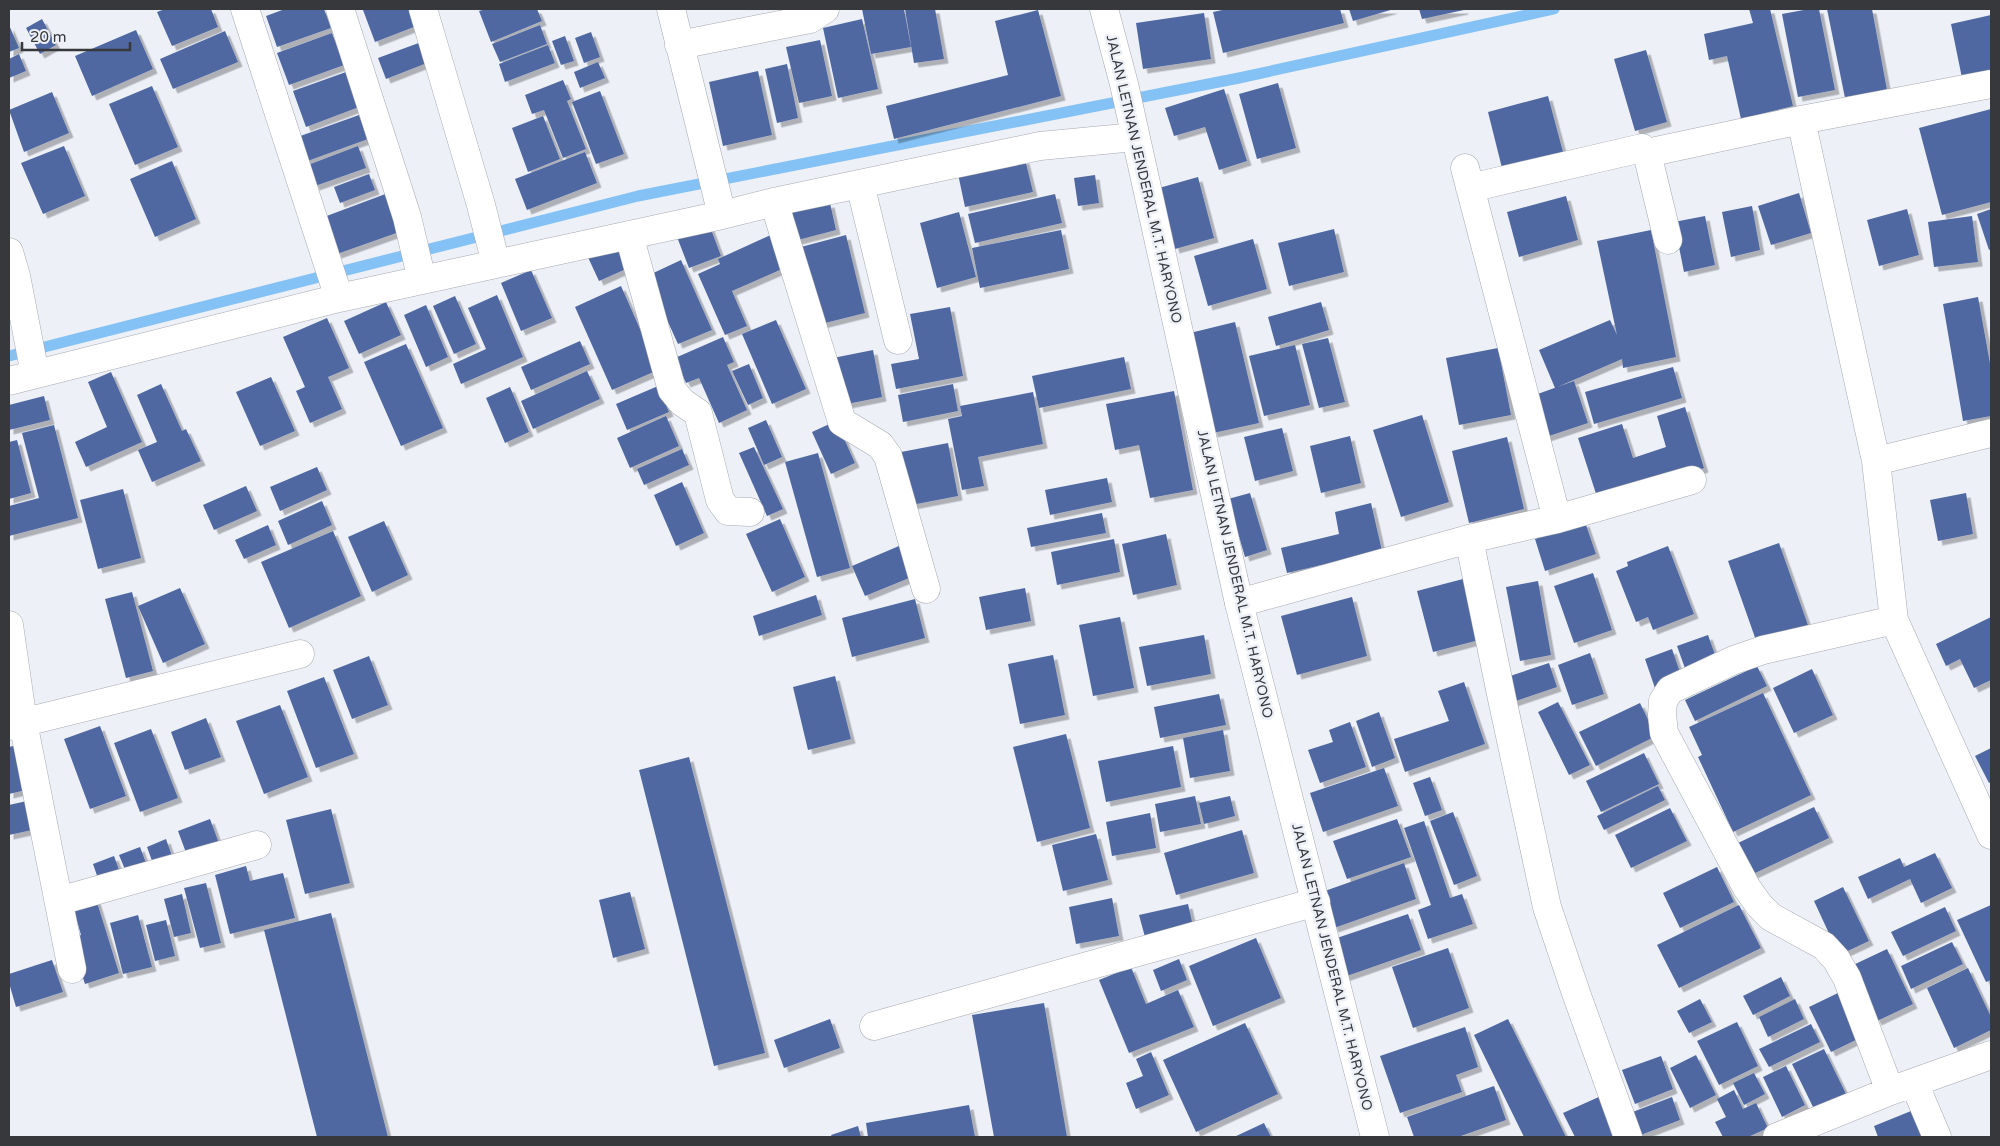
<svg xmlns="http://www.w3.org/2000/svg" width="2000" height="1146" font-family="'Varela Round',sans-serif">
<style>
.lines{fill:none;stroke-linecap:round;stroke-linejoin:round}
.stream{stroke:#84c2f6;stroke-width:11}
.building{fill:#4f68a2;filter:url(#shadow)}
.minor-casing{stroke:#a6a9b0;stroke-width:29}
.major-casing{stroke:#a6a9b0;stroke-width:29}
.minor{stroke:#fff;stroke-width:28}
.major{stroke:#fff;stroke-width:28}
.labels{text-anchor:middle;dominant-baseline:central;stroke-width:5;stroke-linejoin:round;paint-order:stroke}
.street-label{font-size:14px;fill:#37383b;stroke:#edf0f7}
</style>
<defs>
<filter id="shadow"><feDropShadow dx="4.5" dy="4.5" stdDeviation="0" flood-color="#0004"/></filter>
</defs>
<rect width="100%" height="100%" fill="#edf0f7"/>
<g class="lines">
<path class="stream" d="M9,356L638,196L1239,78L1554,9"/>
</g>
<path class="building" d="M165,9H211L218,27L172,46L157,12Z
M285,9H324L331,28L277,47L266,16Z
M366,9H413L419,25L375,42L363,10Z
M486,9H537L542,21L491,42L479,11Z
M862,9H904L911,47L871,54Z
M905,9H935L944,59L914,63Z
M1227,9H1340L1344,23L1223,53L1213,12Z
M1349,9H1394L1353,21Z
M1419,9H1464V10L1422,19Z
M1749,9H1770L1793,106L1741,119L1727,56L1709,60L1704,34L1753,23Z
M1809,9H1819L1835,90L1798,97L1782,14Z
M1827,9H1872L1887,90L1845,98Z
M1038,10L1061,96L894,139L886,106L1008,75L995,21Z
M1204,13L1211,59L1143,69L1136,23Z
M1991,15V72L1962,78L1951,24Z
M42,19L56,45L40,54L26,28Z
M862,19L878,89L838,98L823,28Z
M9,25L19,48L9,52Z
M540,25L547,44L500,62L492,44Z
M136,30L153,69L92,96L75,56Z
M225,31L238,62L173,89L160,59Z
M591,32L600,57L584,63L575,38Z
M332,33L344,65L289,85L277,53Z
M565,36L574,61L561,65L552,41Z
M820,40L832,96L799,103L786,47Z
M424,41L432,61L386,79L378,58Z
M548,45L555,63L505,82L499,64Z
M1646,50L1667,122L1635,131L1614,59Z
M19,54L26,71L9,78V59Z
M598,62L605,78L580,88L574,72Z
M787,64L798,118L777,123L765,69Z
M758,71L772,135L723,146L709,82Z
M346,72L359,107L306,127L293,91Z
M563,80L571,99L567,101L586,149L563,158L544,110L532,114L525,95Z
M1278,83L1296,148L1257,159L1239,94Z
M152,86L178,147L135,165L109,104Z
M1224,89L1247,161L1219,170L1205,127L1174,136L1165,108Z
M600,91L624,154L596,164L572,102Z
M52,92L69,133L24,152L9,110Z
M1548,96L1563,152L1502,168L1488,112Z
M1991,109V202L1942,215L1919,128Z
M359,115L368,139L302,163L292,139Z
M543,116L560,159L528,172L512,128Z
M64,146L85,196L43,214L21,163Z
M358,146L366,168L315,186L308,165Z
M585,152L597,183L527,210L515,179Z
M1025,159L1033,192L965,207L958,174Z
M172,161L196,219L155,237L130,179Z
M369,174L375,190L340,203L334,187Z
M1095,175L1099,203L1078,206L1074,178Z
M1198,177L1214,238L1175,249L1159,188Z
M388,193L402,231L337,254L324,217Z
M1799,193L1811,233L1771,245L1758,206Z
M1055,194L1062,223L975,243L968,214Z
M1566,196L1578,240L1519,257L1507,212Z
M830,203L836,230L794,241L788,213Z
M1752,206L1760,250L1731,257L1722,212Z
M1907,209L1919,255L1879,266L1867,220Z
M1991,209V249L1989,250L1977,214Z
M959,212L976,277L937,288L920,223Z
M1705,216L1715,265L1684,272L1674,222Z
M1972,216L1978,262L1934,267L1928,222Z
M709,224L721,256L689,268L677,237Z
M1334,229L1344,272L1289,286L1278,243Z
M1061,230L1069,269L980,288L972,248Z
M1651,230L1676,357L1623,368L1622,359L1555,388L1539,350L1610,320L1617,335L1597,241Z
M775,233L789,266L732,291L747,326L725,335L698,274L720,264L718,259Z
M846,235L865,313L821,324L801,247Z
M1253,239L1267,289L1208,306L1194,256Z
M614,240L626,269L599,281L586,253Z
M681,260L712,330L678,344L647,276Z
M531,270L552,318L521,331L501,283Z
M621,286L658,370L612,390L575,307Z
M497,295L523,357L461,384L453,364L486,349L468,308Z
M455,296L476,344L454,354L433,306Z
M1978,297L1991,369V416L1963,421L1943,304Z
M386,302L401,335L359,354L344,321Z
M1321,302L1329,330L1276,346L1268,317Z
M426,305L448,357L426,367L404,315Z
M950,307L963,376L896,389L891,364L919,359L910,314Z
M327,318L349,368L328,377L342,409L310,423L296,391L305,387L283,337Z
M776,320L806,389L772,404L742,334Z
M1235,322L1259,423L1213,433L1190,333Z
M723,337L734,362L727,365L747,410L719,423L699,378L686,383L675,358Z
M1328,338L1345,402L1319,408L1302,344Z
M580,341L590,364L531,390L521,367Z
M406,344L443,428L401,446L364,362Z
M1295,345L1310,405L1264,416L1249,356Z
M1498,348L1511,415L1459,425L1446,358Z
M873,350L882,397L842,405L833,358Z
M1124,357L1131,389L1039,408L1032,376Z
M749,364L763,398L748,405L732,371Z
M1673,367L1682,398L1594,424L1585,392Z
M587,371L600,399L533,429L521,401Z
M111,372L142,442L86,467L75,442L107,427L88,382Z
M271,377L295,431L260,446L236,392Z
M1574,381L1588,423L1546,437L1532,396Z
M161,384L182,431L186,429L201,461L152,482L138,450L157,442L137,395Z
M953,384L958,411L903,422L898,395Z
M658,386L669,412L627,430L616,404Z
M510,387L529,432L505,443L486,398Z
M1174,391L1193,490L1150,498L1139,445L1115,450L1106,404Z
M1033,392L1043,444L978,457L984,486L962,490L948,419L962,416L960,406Z
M44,396L50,420L9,430V405Z
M1685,407L1704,468L1599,503L1578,438L1622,424L1633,458L1666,447L1657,416Z
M1422,415L1449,502L1401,517L1373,430Z
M666,416L679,446L630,468L617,438Z
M766,420L782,457L764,465L748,428Z
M836,421L855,463L831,474L812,432Z
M54,425L78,518L9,536V506L39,498L22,433Z
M1282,428L1293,471L1255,481L1244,437Z
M1350,436L1361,483L1321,493L1310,446Z
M1507,437L1524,509L1469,523L1452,451Z
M17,440L31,493L9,499V442Z
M948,443L958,496L906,506L896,453Z
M754,447L783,509L767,516L739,453Z
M682,449L689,465L644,485L637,469Z
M818,453L850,568L817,577L785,462Z
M317,467L327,490L280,511L270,487Z
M1107,478L1112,502L1050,515L1045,490Z
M682,482L704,533L676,546L654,495Z
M246,486L257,511L214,530L203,505Z
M123,489L141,558L98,569L80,500Z
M1250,493L1267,550L1245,557L1228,499Z
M1966,493L1973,534L1938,541L1930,500Z
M322,501L332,525L288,545L278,521Z
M1371,503L1382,551L1287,573L1281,548L1339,534L1335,512Z
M1102,513L1106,533L1031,547L1027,528Z
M780,519L805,577L772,592L746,534Z
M384,521L408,575L372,592L348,537Z
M1585,522L1596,554L1545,571L1535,539Z
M268,525L276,545L244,559L235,540Z
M333,531L361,596L289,628L261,562Z
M1166,534L1177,585L1133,595L1122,544Z
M1114,539L1120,572L1057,585L1051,552Z
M906,543L919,574L865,596L852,566Z
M1779,543L1809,628L1758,646L1728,561Z
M1668,546L1694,614L1653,630L1648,617L1636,622L1616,571L1628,566L1627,562Z
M1593,573L1612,630L1574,643L1554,586Z
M1463,579L1479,640L1433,652L1417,591Z
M1538,581L1551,655L1520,661L1506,587Z
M180,588L205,644L163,663L138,606Z
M1025,588L1031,621L986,630L979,597Z
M132,592L153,671L126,678L105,599Z
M816,595L822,615L759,636L753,616Z
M1352,597L1367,656L1297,675L1281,616Z
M915,599L925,638L852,657L842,618Z
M1120,617L1134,688L1093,696L1079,625Z
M1991,617V680L1974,688L1960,659L1946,666L1936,644Z
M1204,635L1211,674L1147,686L1139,647Z
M1708,635L1718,663L1687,674L1677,646Z
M1672,649L1683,681L1656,691L1645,659Z
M1590,653L1604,694L1572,705L1558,665Z
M1053,655L1065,715L1020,724L1008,664Z
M369,656L388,705L352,719L333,670Z
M1549,663L1557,687L1513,702L1504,678Z
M1757,666L1767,686L1695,721L1685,700Z
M1812,669L1833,715L1794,733L1773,688Z
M835,676L851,739L808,750L793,687Z
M324,677L354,754L316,768L287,691Z
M1464,682L1485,744L1405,772L1394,739L1449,721L1438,691Z
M1763,693L1811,795L1733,832L1698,757L1702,755L1689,727Z
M1219,694L1226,725L1160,738L1154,707Z
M1558,702L1590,765L1569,775L1538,712Z
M1640,703L1656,736L1596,766L1579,732Z
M280,705L308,777L264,794L236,721Z
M1379,712L1395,758L1372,767L1356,721Z
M206,718L221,757L185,770L171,732Z
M1350,722L1366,767L1320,783L1308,750L1333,742L1329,730Z
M100,726L126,796L90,809L64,739Z
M151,729L178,798L140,812L114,743Z
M1223,730L1230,771L1190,778L1183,738Z
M1066,734L1090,828L1037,842L1013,747Z
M21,744L30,789L9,794V747Z
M1173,746L1181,787L1106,802L1098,761Z
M1991,748V782L1989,783L1975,756Z
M1644,753L1659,784L1601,812L1586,781Z
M689,757L765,1053L714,1066L639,770Z
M1384,768L1398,806L1323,832L1310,793Z
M1430,777L1442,810L1425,816L1413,783Z
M1658,786L1665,800L1604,830L1597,816Z
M1195,796L1201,824L1160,832L1155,804Z
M1230,796L1235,816L1204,824L1199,803Z
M27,801L32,830L9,835V805Z
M1814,807L1829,838L1753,874L1738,843Z
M1670,808L1687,841L1631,868L1615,835Z
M331,809L350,883L305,894L286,820Z
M1453,812L1477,876L1454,885L1430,821Z
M1150,813L1156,848L1112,856L1106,822Z
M210,819L220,846L188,858L178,831Z
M1397,819L1411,857L1347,879L1333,841Z
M1424,821L1450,898L1462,894L1473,924L1428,939L1418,910L1431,905L1404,828Z
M1242,830L1254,873L1176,895L1164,853Z
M1096,834L1108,880L1063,891L1052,845Z
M166,839L174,862L155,869L147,847Z
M140,847L149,871L129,879L119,855Z
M1935,853L1952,888L1921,903L1910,879L1868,899L1858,877L1900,858L1904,867Z
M114,856L122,878L101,887L93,864Z
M1404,863L1416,899L1334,928L1322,892Z
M246,866L250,881L283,873L295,918L230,934L215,875Z
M1717,867L1734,902L1680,928L1663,893Z
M206,883L221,943L200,948L184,888Z
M1843,887L1869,941L1839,955L1814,901Z
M630,892L645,949L613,958L599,900Z
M182,894L191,933L174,937L164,899Z
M1112,898L1119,936L1076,944L1069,907Z
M96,899L119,973L85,984L70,939L81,935L73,907Z
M1188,904L1193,926L1145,937L1139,915Z
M1739,905L1761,948L1679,988L1657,945Z
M1991,905V980L1986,982L1957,920Z
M1945,907L1956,931L1903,956L1891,932Z
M331,913L388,1137H317L264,930Z
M1408,914L1421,950L1344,977L1331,940Z
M138,915L152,967L123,974L110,923Z
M166,920L175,956L155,961L146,925Z
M1256,938L1281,998L1213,1026L1189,966Z
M1952,942L1963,964L1911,989L1901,966Z
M1448,948L1469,1008L1413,1028L1392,967Z
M1887,949L1913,1004L1877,1021L1851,966Z
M1179,959L1187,980L1161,991L1153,970Z
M52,960L63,992L16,1007L9,983V974Z
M1131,967L1146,1004L1178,990L1194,1027L1129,1053L1099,980Z
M1968,968L1991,1017V1030L1954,1048L1927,988Z
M1781,977L1790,996L1753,1015L1743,996Z
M1838,993L1860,1038L1831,1052L1809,1007Z
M1700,999L1712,1022L1689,1033L1677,1011Z
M1795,999L1804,1019L1768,1037L1759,1017Z
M1044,1003L1067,1137H994L972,1015Z
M830,1019L840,1048L784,1068L774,1040Z
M1508,1019L1566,1137H1524L1474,1035Z
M1737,1022L1758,1066L1719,1085L1697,1041Z
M1245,1023L1278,1094L1196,1132L1163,1060Z
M1811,1024L1820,1042L1769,1067L1759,1049Z
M1465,1027L1478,1067L1456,1075L1462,1092L1400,1113L1380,1056Z
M1824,1049L1846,1094L1814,1109L1792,1064Z
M1151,1052L1169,1095L1136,1109L1126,1083L1143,1076L1136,1059Z
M1696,1055L1716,1095L1690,1108L1670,1068Z
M1661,1056L1673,1089L1635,1104L1622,1070Z
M1786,1066L1805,1105L1782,1117L1763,1077Z
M1754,1073L1765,1094L1744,1105L1733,1083Z
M1494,1086L1506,1120L1458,1137H1414L1407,1117Z
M1734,1090L1743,1109L1756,1103L1768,1128L1748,1137H1723L1715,1122L1726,1117L1717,1099Z
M1601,1096L1621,1137H1575L1563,1113Z
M1672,1097L1680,1120L1638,1136L1630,1113Z
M969,1105L975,1137H868L866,1123Z
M1916,1109L1927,1137H1878L1874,1126Z
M1264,1123L1271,1137H1234Z
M858,1126L861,1137H832L831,1135Z"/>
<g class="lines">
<g class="minor-casing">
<path id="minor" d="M245,9L339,298
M340,9L407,217L422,280
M423,9L481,205L496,264
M671,9L722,215
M679,45L810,19L825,9
M1991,84L1801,120L1876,461L1894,620L1991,835
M1465,168L1557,519
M860,184L898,340
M1470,188L1642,148L1647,153
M774,202L842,422L880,445L888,456L926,589
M629,235L672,390L682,402L698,413L720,500L728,511L750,512
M1668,240L1647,153L1801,120
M9,252L16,276L35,374
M9,381L339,298L722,215L774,202L1040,146L1135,137
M1876,461L1991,433
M1469,539L1501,694L1547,907L1576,993L1628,1137
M1239,603L1469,539L1557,519L1692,480
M9,625L23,722L72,969
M9,726L300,654
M59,901L257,845
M874,1026L1316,902
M1914,1083L1937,1137
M1890,1091L1847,978L1836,959L1824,946L1771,917L1759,905L1747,888L1664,733L1662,715L1663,701L1670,690L1734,660L1763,650L1894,620
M1777,1137L1890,1091L1991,1055"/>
</g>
<g class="major-casing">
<path id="major" d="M1104,9L1124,84L1239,603L1375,1137"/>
</g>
<use href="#minor" class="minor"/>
<use href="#major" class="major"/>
</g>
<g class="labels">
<g class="street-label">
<text transform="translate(1144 179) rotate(77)">JALAN LETNAN JENDERAL M.T. HARYONO</text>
<text transform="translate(1235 574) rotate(77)">JALAN LETNAN JENDERAL M.T. HARYONO</text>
<text transform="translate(1332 967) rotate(76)">JALAN LETNAN JENDERAL M.T. HARYONO</text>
</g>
</g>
<rect width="2000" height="1146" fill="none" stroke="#37383b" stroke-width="20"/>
<path d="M22 42v8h108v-8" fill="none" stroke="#37383b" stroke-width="2.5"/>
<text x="30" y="42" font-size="15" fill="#37383b" stroke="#edf0f7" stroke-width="4" paint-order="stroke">20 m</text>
</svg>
